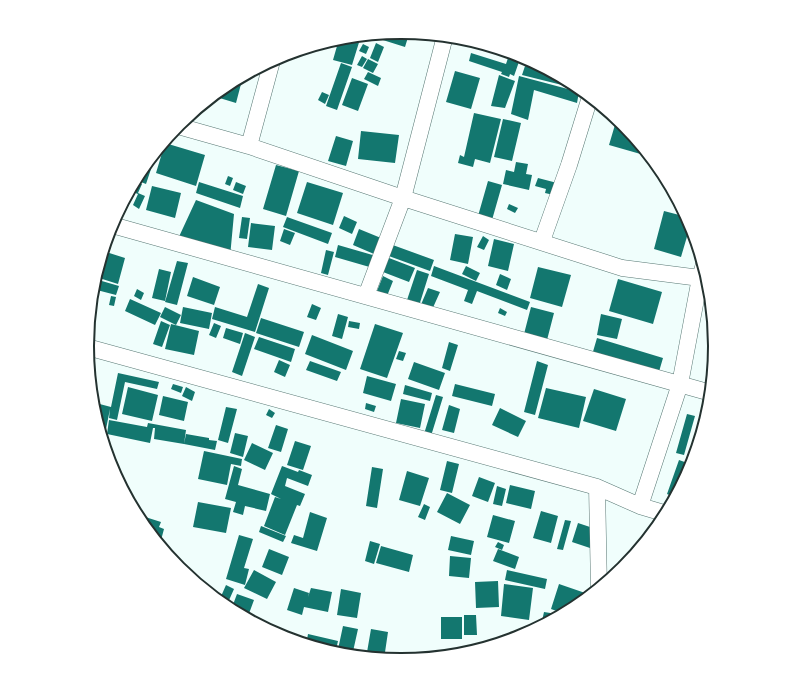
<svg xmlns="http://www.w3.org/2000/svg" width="803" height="693" font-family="'Source Sans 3',sans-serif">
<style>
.building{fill:#13776f}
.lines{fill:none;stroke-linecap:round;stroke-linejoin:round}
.minor-casing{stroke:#587874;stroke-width:17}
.minor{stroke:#fff;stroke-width:16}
.rim{fill:none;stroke:#243230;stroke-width:2}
</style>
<rect width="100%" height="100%" fill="#f0fefc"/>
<path class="building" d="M402,32L409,34L405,47L367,35Z
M361,36L352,65L333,60L339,39Z
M376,43L384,47L378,62L370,58Z
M363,44L369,47L366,54L359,51Z
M510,52L521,56L514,76L510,74L509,77L501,74L502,72L469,61L471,53L506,64Z
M362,56L367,59L362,67L357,65Z
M368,59L378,64L373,73L363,68Z
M341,63L352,67L337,110L326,106Z
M525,66L554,73L576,85L582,90L522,75Z
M455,71L480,78L471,109L446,102Z
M368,72L381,78L378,86L364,79Z
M499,75L515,81L505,108L491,106Z
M519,76L579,92L577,103L534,90L528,120L511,114Z
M352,78L368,84L358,111L342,105Z
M233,82L241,84L236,103L213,96Z
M322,92L329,95L325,104L318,100Z
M474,113L501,119L490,163L475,159L473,167L458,163L460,155L464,157Z
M617,118L624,124L645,150L644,155L609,145Z
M503,119L521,123L512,161L494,157Z
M361,131L399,135L395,163L358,159Z
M336,136L353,141L346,166L328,161Z
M165,143L205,155L196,186L156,173Z
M516,162L528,164L526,174L532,175L529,190L503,184L506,170L514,172Z
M276,165L299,171L286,216L263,209Z
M144,167L151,169L146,184L136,180Z
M228,176L233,178L230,186L225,184Z
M538,178L561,184L558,196L545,193L546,189L535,186Z
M488,181L502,185L492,220L478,216Z
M135,182L142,184L138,193L145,196L139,209L133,205L138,194L130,191Z
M199,182L243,196L240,208L196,193Z
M236,182L246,186L243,194L233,190Z
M307,182L343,193L333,225L297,213Z
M152,186L181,193L175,218L146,210Z
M196,200L234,214L230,257L177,241Z
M509,204L518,208L515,213L507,209Z
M664,211L687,217L691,223L681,257L654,249Z
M344,216L357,222L352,234L339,228Z
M242,217L250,218L247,239L239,238Z
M287,217L332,233L328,244L283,227Z
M251,223L275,226L272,250L248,247Z
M284,229L295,233L290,245L280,241Z
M359,229L381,238L374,254L353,245Z
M455,234L473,237L468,264L450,260Z
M483,236L489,240L484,250L477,247Z
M494,239L514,244L508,271L488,266Z
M390,244L434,260L430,271L386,255Z
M338,245L376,256L373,268L335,257Z
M326,250L334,252L328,275L321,273Z
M103,251L125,258L118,284L96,277Z
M389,258L415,268L409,282L383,272Z
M177,261L188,263L177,305L165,302Z
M434,266L530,302L527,310L477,291L472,304L464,301L468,290L431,276Z
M466,266L480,273L476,281L462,274Z
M538,267L571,275L562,307L530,298Z
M159,269L171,272L165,301L152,298Z
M417,270L429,274L418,309L405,306Z
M500,274L511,279L507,290L496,285Z
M383,276L393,281L387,296L377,291Z
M193,277L220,287L214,305L187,296Z
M95,279L119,286L116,295L93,289Z
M618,279L662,292L653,324L609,311Z
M258,284L269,288L255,332L212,319L215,307L247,317Z
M428,288L440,292L431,312L420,307Z
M137,289L144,293L141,300L134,296Z
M111,296L116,297L114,306L109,305Z
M130,299L161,313L155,325L125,311Z
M312,304L321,308L316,320L307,317Z
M165,307L181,315L176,325L160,317Z
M183,307L212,313L209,329L180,323Z
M531,307L554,313L547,340L524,334Z
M500,308L507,312L505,316L498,313Z
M338,314L348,317L342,339L332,336Z
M601,314L622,319L617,339L597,335Z
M261,318L304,332L299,347L256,333Z
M161,321L170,325L162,347L153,344Z
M349,321L360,323L359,329L348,327Z
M214,323L221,326L216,338L209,335Z
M171,324L199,331L194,355L165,349Z
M375,324L403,333L387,378L360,369Z
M226,328L243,333L240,344L223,338Z
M245,333L255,337L242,376L232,372Z
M312,335L353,351L346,370L305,354Z
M259,337L295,349L291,362L254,349Z
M597,338L663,358L658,375L592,355Z
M449,342L458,345L450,371L442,368Z
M399,351L406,353L403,361L396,359Z
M279,360L290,365L285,377L274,372Z
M310,361L341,372L337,381L306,370Z
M537,361L548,365L535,415L524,412Z
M414,362L445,373L439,390L408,379Z
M118,373L159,382L157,389L125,382L117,420L109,418L110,409L106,429L99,427L92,402L111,407Z
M367,376L396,384L391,401L363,393Z
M173,384L183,387L181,393L171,389Z
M455,384L495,394L492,406L452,396Z
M405,385L432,393L430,401L403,394Z
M128,387L158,395L152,421L122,414Z
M186,387L195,392L192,401L182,396Z
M546,388L586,397L579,428L538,418Z
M594,389L626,399L616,431L583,421Z
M436,395L443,397L431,436L424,434Z
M163,396L188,402L184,421L159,415Z
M401,399L425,404L420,428L396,423Z
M366,403L376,406L374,412L365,409Z
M449,405L460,409L454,433L442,430Z
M226,407L237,409L228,443L218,440Z
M500,408L526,421L518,437L492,425Z
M269,409L275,413L272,418L266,415Z
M687,414L695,416L684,455L676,453Z
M109,420L147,427L148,423L186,430L184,444L154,439L155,428H153L150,443L107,434Z
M276,425L288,429L281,452L268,448Z
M235,433L248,436L243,457L230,453Z
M186,434L209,438V440L217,441L215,450L184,444Z
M696,434L701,437L695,456L689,453Z
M295,441L311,446L303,470L287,465Z
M252,443L273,453L265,470L244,460Z
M204,451L242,459L241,466L231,464L227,485L198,479Z
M679,460L693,465L676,498L667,494Z
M447,461L459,464L452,493L440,490Z
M234,466L242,469L238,485L270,494L266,511L245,506L243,515L233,512L236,502L225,499Z
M282,466L298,472L299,470L312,475L308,486L287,478L285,486L305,494L300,506L297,505L285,535L264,526L275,497L281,499L271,494Z
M372,467L383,469L377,508L366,506Z
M407,471L429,478L420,506L399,500Z
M479,477L495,483L488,502L472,496Z
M510,485L535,491L531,509L506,503Z
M497,486L506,489L502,506L493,504Z
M447,493L470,505L460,524L437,512Z
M198,502L231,508L226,533L193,527Z
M424,504L430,507L425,520L418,517Z
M541,511L558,516L551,543L533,538Z
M310,512L327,518L317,551L291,543L294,535L303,538Z
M139,515L161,522L159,527L164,529L160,544L140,521L138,517Z
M493,515L515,521L509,543L487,537Z
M565,520L571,521L563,550L557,549Z
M578,523L596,529L590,548L572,542Z
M261,526L286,536L283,542L259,532Z
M239,535L253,539L244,568L249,569L245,585L226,579Z
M451,536L474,541L471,555L448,550Z
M370,541L380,544L374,564L365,561Z
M498,542L504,545L502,550L495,547Z
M381,546L413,555L409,572L376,563Z
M269,549L289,557L282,575L262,567Z
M498,549L519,557L515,569L493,561Z
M450,556L471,558L469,578L449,576Z
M254,570L276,582L267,599L244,588Z
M507,570L547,579L545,589L505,580Z
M498,581L499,607L476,608L475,582Z
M504,584L533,588L529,620L501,616Z
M559,584L591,595V596L576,608L565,614L551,609Z
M226,585L234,589L226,607L219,601Z
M294,588L309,593L308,597L311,588L332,592L328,612L304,607L302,615L287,610Z
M341,589L361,593L357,618L337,615Z
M237,594L254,600L247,619L231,610Z
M544,612L563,615L549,623L542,621Z
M464,615H476L477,635H464Z
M441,617H462V639H441Z
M534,623L545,624L533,631Z
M343,626L358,629L352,656L337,654Z
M371,629L388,632L384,659L366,658Z
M276,630L296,639L295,641L274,633Z
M308,634L338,641L335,654L306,645Z"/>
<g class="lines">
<g class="minor-casing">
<path id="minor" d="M178,126L249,146L403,198L622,268L700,278L709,281
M249,146L272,61
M112,225L711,393
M542,241L569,165L590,97
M366,296L403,198L445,36
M87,347L597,487L640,506L667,514
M597,487L599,589
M640,506L680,384L700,278L704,264"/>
</g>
<use href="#minor" class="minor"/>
</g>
<path d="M0 0H803V693H0ZM94 346a307 307 0 1 1 614 0a307 307 0 1 1-614 0Z" fill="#fff" fill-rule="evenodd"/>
<path class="rim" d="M94 346a307 307 0 1 1 614 0a307 307 0 1 1-614 0Z"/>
</svg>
